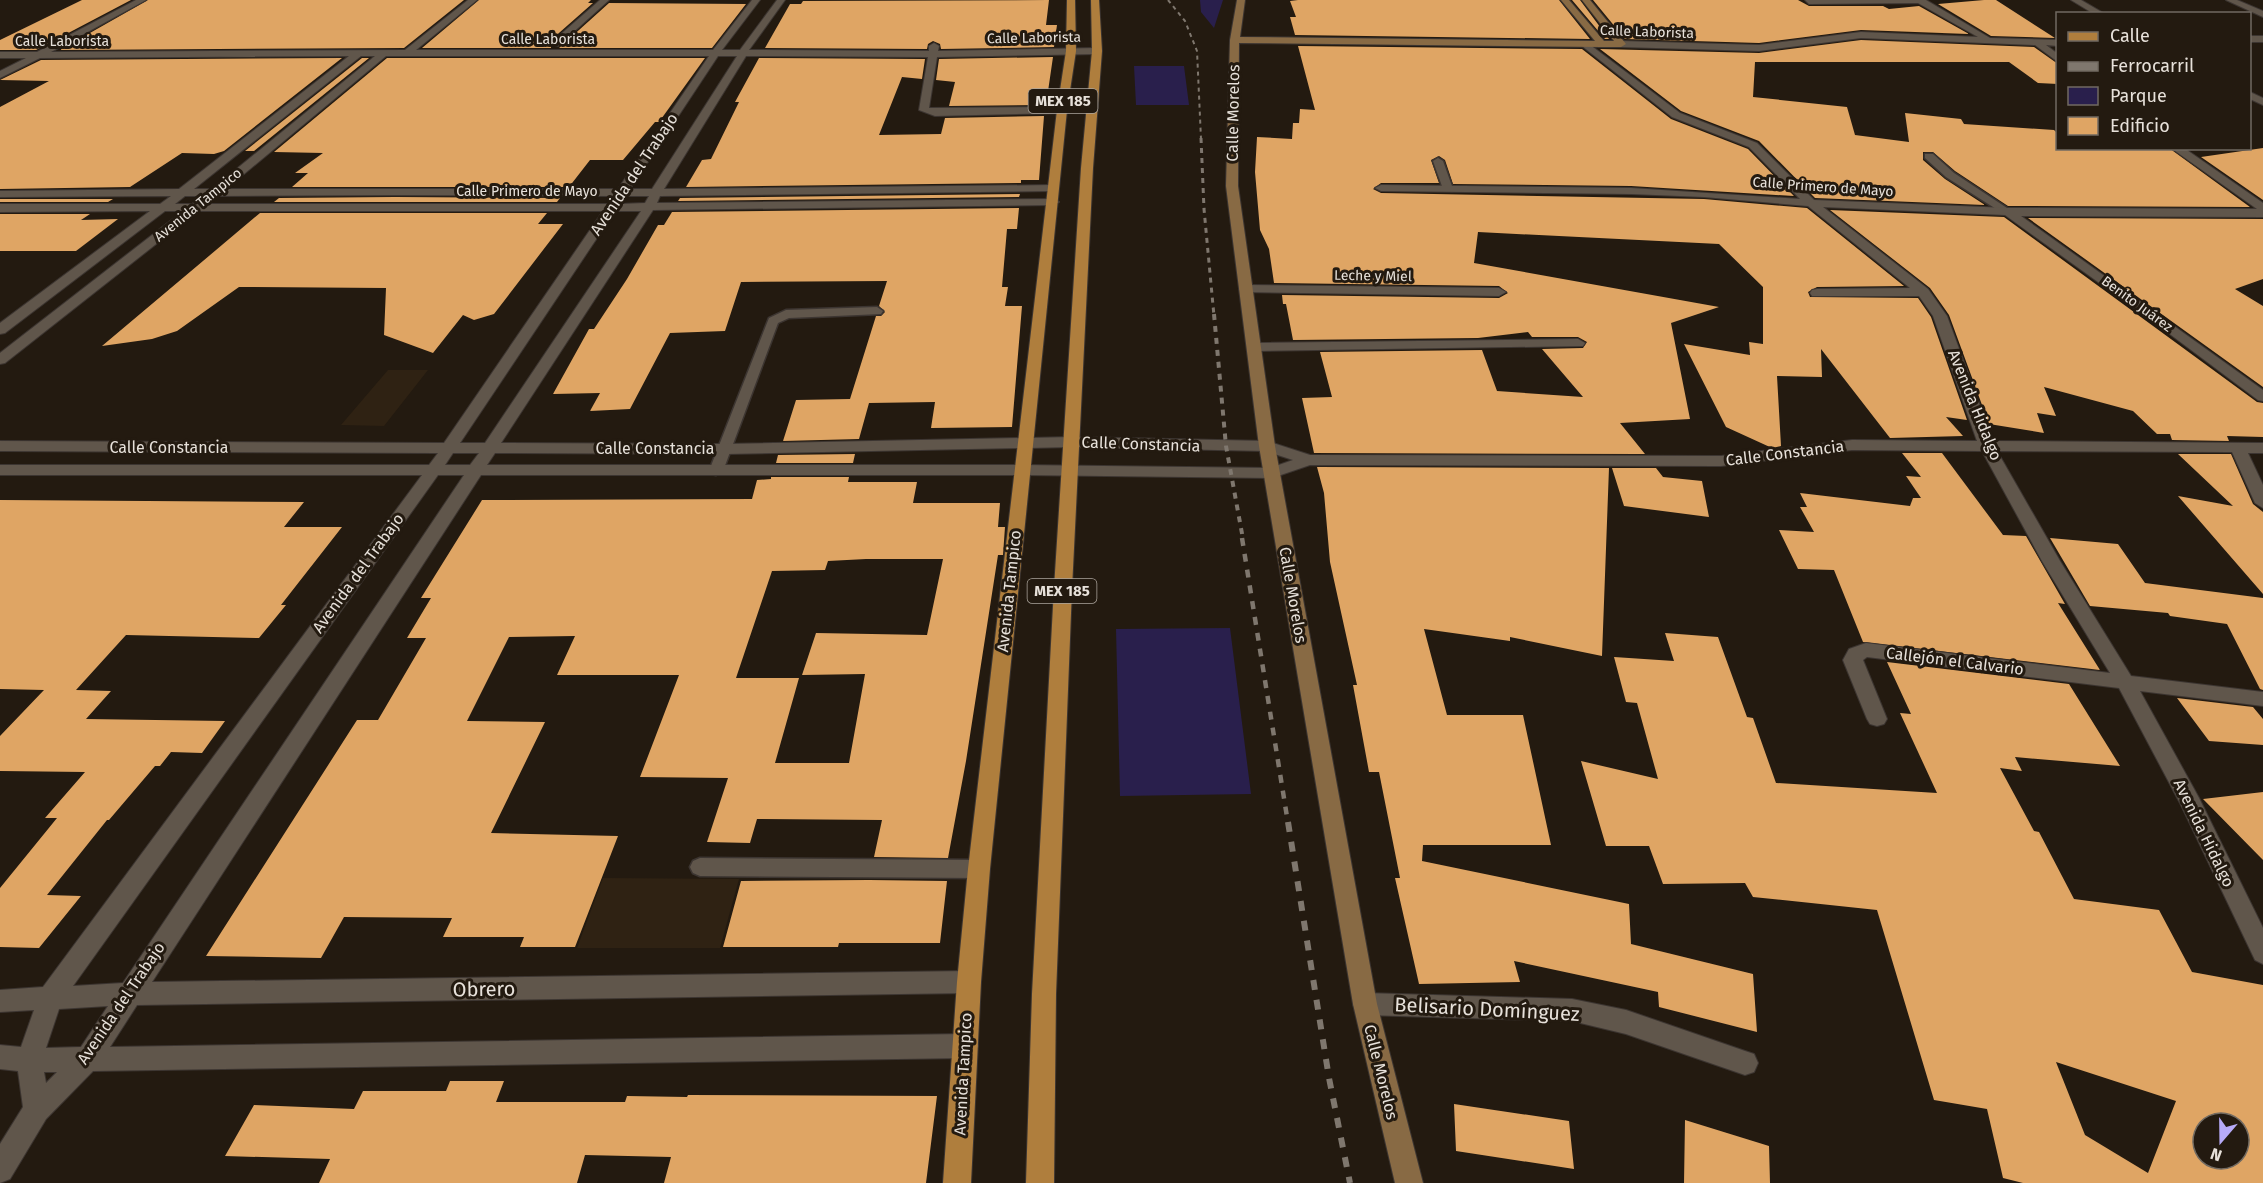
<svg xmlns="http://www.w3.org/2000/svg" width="2263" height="1183" font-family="'Fira Sans',sans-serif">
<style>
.built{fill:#2f2213}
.green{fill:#291f4c}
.building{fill:#dfa564;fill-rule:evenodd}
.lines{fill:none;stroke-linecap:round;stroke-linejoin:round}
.lane-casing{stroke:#3c3531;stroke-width:3}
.street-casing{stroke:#3c3531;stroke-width:2}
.secondary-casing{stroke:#3c3531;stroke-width:2}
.primary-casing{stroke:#3c3531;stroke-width:2}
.lane{fill:#60564b;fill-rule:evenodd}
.street{fill:#60564b;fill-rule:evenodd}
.secondary{fill:#886a44;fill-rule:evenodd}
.primary{fill:#af7e3d;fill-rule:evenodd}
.rail-far4{stroke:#7f776e;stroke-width:2;stroke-dasharray:4 4;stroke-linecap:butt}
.rail-far3{stroke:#7f776e;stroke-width:3;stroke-dasharray:5 5;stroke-linecap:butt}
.rail-far2{stroke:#7f776e;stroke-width:4;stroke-dasharray:6 6;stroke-linecap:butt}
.rail-far1{stroke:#7f776e;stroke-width:4.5;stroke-dasharray:8 8;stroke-linecap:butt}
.rail{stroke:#7f776e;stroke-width:6;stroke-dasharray:10 10;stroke-linecap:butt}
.labels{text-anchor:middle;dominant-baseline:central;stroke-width:6;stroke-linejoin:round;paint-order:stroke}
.far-street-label{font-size:14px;fill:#e7e1da;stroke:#231a10}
.shield{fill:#231a10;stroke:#aca59d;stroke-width:1.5}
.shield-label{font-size:15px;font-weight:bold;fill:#e7e1da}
.street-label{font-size:16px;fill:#e7e1da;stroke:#231a10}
.near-street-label{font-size:20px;fill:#e7e1da;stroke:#231a10}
</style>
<rect width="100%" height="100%" fill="#231a10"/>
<path class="built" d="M388,370H428L384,426L341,425Z
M603,878L739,879L720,948H577Z"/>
<path class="green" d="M1200,0H1223L1214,28L1201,12Z
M1134,66H1184L1189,105H1136Z
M1230,628L1251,794L1120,796L1116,629Z"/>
<path class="building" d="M82,0H131L36,50H0V40Z
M148,0H464L404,48L60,50Z
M479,0H591L588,3H593L551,40V48H422Z
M1049,0L1046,25H1057L1054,47L941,49L940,44L933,41L928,44L927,49L765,48L790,4H801L803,1Z
M1298,0H1559L1590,39L1295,35L1290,17H1296L1290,1Z
M1572,0H1580L1609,39H1605Z
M1593,0H1798L1809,6H1883L1889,9L1919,6L1969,34L1861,30L1759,43L1625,39Z
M1984,0H1996L2055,38L1991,36L1938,4Z
M609,3L746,4L712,48H559Z
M1861,40L2034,47L2058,64V84L2038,83L2009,62H1755L1753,97L1847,107L1855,135L1909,142L1905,113L1961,119L1964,124L2054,130L2058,134V148H2169L2250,207L2008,206L1955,171L1933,152H1923V160L1945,179L1985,205L1815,198L1759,141L1681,111L1600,49L1759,53Z
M1298,46L1582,49L1671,119L1748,149L1794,196L1631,186L1453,184L1445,160L1439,156L1431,160L1439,183H1381L1373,189L1381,193L1704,199L1807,208L1904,286L1817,287L1808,292L1810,297L1918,298L1931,317L1967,420L1946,417L1963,436L1890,438L1821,349L1822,377L1777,376L1781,446L1772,448L1726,427L1684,344L1750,355L1749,342L1763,344V287L1719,244L1478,232L1474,263L1719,307L1671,323L1690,419L1620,423L1645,454L1314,453L1302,398L1332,397L1320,352L1482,350L1497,391L1583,397L1542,349L1583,348L1587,342L1578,337H1532L1528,332L1478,338L1293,340L1286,304H1283L1282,295L1499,298L1508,293L1499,286L1274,283L1269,249L1260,230L1255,172L1257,137L1292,139L1293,123H1299L1300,109L1315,110Z
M1053,57L1046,105L949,106L955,82L936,80L939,59Z
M342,58L224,151L214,154L182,153L130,187L0,189V107L49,81L0,80L41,60Z
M362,58H369L254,151H245Z
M387,58H705L659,122H655L623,160H590L569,187H292L308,173H295L323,153L274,152Z
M759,58L925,59L922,79L902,77L879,135L941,134L945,118L1044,116L1039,180H1021V183L686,187L702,160L711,159L739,102H735Z
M2263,148V200L2201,157Z
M1020,194L1019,197L678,201L680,198Z
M279,198L395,197L560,198L557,202H274Z
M0,199H113L108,202H0Z
M1019,208L1017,229H1007L1002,287H1008L1005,306H1022L1012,427L931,428L935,402L869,403L859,439L783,441L796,400L850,399L876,316H881L885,312L879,306L887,281L741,282L725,331L670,333L630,409L590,411L600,393L553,394L589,329H594L627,279L658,225H664L672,212Z
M1830,210L2004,217L2257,402L2263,403V437L2227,436L2229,441L2172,440L2170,434H2157L2133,411L2044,387L2056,416L2037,413L2044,433L1989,424L1949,315L1930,288Z
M260,213H547L538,224H563L494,314L474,320L463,315L433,353L384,335L386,288L239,287L177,331L152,339L102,346Z
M0,214H90L81,220L118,219L76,251H0Z
M2028,218L2263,219V279L2235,289L2263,306V387Z
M1902,453H1942L2003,535L2026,536L2065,604L2058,603L2100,670L1863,642L1834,570L1798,569L1779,530L1814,532L1800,507H1807L1800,493L1910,506L1913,498H1921L1906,476L1921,477Z
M855,454L853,463H776L778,455Z
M2178,454H2231L2253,504L2263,512V594L2178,496L2233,506Z
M1317,467L1609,468L1602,656L1510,637V641L1424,629L1447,715H1523L1551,845H1423L1422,861L1629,904L1631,944L1753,974L1757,1032L1659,1007L1658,992L1514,961L1520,982L1419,984L1395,878H1400L1379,772H1369L1353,685H1357L1330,562L1324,493Z
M1612,468H1656L1663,477L1702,481L1709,517L1624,506Z
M771,477H849L848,482H917L913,503H1000L998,527H1005L1003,555H998L966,761L948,858L874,857L882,820L757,819L750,843L707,842L728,778L640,777L679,675H557L575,636L509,637L467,721L545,722L491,833L618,836L575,947H520L524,937H443L452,918L344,917L321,958L206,956L357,720H378L426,638H407L431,598H421L482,500L752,499L757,480L771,479ZM866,559H943L927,635L816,633L802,675L865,674L849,763H775L799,678H736L772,571L825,570L828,561Z
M0,500L304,502L284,527H342L281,605H286L259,638L126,635L76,690L111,691L86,719L225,721L202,753L171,752L160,766H155L109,820H107L47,895L81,896L39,948L0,947V888L57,818H45L85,772L0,771V736L44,690L0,689Z
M2050,538L2118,544L2145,583L2263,598V690L2260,689L2227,624L2170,616L2168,613L2090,606Z
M1665,633L1718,637L1747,717L1753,718L1776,783L1937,793L1900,713L1911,714L1887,662L2069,684L2120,766L2015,757L2022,771L2000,768L2034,831L2039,832L2074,899L2159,910L2192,972L2263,985V1183H2023L2003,1178L1987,1109L1934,1100L1877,910L1753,897L1745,883L1663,884L1649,846H1606L1581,761L1658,779L1637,703L1626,702L1614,657L1674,661ZM2056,1062L2176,1101L2148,1173L2085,1135ZM2203,1123H2239V1159H2203Z
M2177,698L2253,707L2263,719V745L2209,741Z
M2263,792V860L2203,799Z
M869,880L947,881L940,943H839L838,947H723L741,881Z
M450,1081H504L496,1102H625L627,1096L687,1097L688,1095L937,1096L926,1183H664L671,1157L585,1155L577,1183H319L330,1159L225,1156L254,1105L354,1109L363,1091H446Z
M1454,1104L1569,1121L1574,1169L1456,1151Z
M1685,1120L1769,1146L1770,1183H1684Z"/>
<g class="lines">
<g class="lane-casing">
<path id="lane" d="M1925,154H1933L1954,173L2013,212L2012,214H2004L1946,177L1925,158Z
M1438,158L1443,161L1453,189L1452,191L1443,189L1433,161Z
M877,307L883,311L881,314L789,318L778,323L723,471L716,475L711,474L709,471L769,318L786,310Z
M700,858L979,860L986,863L989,869L986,875L979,878L700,876L693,873L690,867L693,861Z"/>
</g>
<g class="street-casing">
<path id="street" d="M136,0H146L51,52L405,50L468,0H477L416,50H713L752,0H760L722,50H740L777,0H785L749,50L929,51V46L934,43L939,46L938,51L1097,48L1102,51L1097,54L937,57L929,108L1062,107L1067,110L1062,113L935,116L919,110L928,57L746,56L664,189L1053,185L1059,188L1053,191L660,196L657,203L1053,199L1059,202L1053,205L653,210L501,443L725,444L1072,437L1267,441L1310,455L1721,456L1852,440L1977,441L1933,316L1919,296H1812L1810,293L1812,290L1817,289L1910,288L1808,206L1704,197L1631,194L1381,191L1375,188L1381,185L1631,188L1800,199L1749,147L1672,117L1582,46L1580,44L1585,41L1680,113L1757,143L1814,200L2008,208L2257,209L2171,148H2184L2263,203V217L2021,216L2263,390V401L2258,400L2155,323L2005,215L1823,207L1928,289L1947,316L1993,441L2263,443V453H2248L2263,485V508L2255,503L2232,452L1997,451L2060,561L2131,676L2263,692V706L2140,691L2199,798L2263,928V964L2255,960L2181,805L2119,688L1867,657L1863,660L1887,719L1884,724L1877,726L1870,724L1867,719L1843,660L1849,649L1866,643L2110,673L2042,561L1982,451L1852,450L1721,466L1310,465L1272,478L1022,475H481L152,982L969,971L978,974L981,982L978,990L969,993L137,1005L110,1047L965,1034L974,1038L978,1046L974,1054L965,1058L93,1071L46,1119L10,1179L0,1183V1144L23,1107L18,1071L0,1069V1045L21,1047L34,1010L0,1012V990L43,987L422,475H0V465H429L438,453L0,451V441L444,443L603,211H198L5,363L0,364V353L183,211H165L5,333L0,334V323L150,211L0,212V204H160L171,196L0,197V191L179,189L349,56L40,58L0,78V71L26,58H0V52H37ZM361,56H375L212,189H194ZM386,56H709L618,189H226ZM718,56H737L652,189H630ZM395,195L613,196L608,204H206L217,196ZM185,196H203L192,204H175ZM625,196H649L645,203L620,204ZM615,211H641L485,443H460ZM1072,447L1265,451L1293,460L1270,468L1022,465H487L495,453L725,454ZM453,453H479L470,465H445ZM438,475H464L123,983L73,986ZM108,1006L81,1047L46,1048L59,1009ZM44,1072H57L46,1083Z
M600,0H609L558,46H552V42Z
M1805,0H1926L1990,38L2058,40V46L2046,45L2058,54V62L2035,45L1861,38L1759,51L1621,47L1616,44L1621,41L1759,45L1861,32L1978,37L1918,3L1809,4Z
M2071,0H2081L2105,14H2094Z
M2226,0H2237L2263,11V17Z
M2250,36H2263V42H2250Z
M2250,92L2263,98V105L2250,99Z
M1246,285L1499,288L1506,292L1499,296L1241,292L1239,289L1241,286Z
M1578,339L1585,343L1583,346L1255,351L1248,347L1255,343Z
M1365,993L1572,999L1626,1010L1745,1051L1754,1054L1758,1063L1754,1072L1745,1075L1626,1034L1572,1021L1365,1015L1356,1012L1353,1004L1356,996Z"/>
</g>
<g class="secondary-casing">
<path id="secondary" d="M1237,0H1245L1240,37L1595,41L1561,0H1569L1604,41H1614L1582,0H1590L1626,44L1621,47H1602L1239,43L1238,186L1275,446L1377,1004L1423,1183H1395L1353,1004L1259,446L1226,186L1230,40Z"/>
</g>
<g class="primary-casing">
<path id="primary" d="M1067,0H1075L1076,51L1067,110L990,869L981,982L971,1183H943L957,982L968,869L1057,110L1066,51Z
M1091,0H1099L1102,51L1093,168L1072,588L1056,994L1054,1183H1026L1032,994L1054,588L1081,168L1092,51Z"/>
</g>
<use href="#lane" class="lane"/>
<use href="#street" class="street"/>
<use href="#secondary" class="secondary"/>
<use href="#primary" class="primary"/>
<path class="rail-far4" d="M1168,0L1185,21L1197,51L1201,139"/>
<path class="rail-far3" d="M1201,138L1204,209L1214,316"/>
<path class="rail-far2" d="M1214,314L1226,446L1243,539"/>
<path class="rail-far1" d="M1242,538L1288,823"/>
<path class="rail" d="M1288,822L1329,1078L1350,1183"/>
</g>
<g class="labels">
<g class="far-street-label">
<text transform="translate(1647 32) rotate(2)">Calle Laborista</text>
<text transform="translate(1034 38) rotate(-1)">Calle Laborista</text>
<text x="548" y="39">Calle Laborista</text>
<text x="62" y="41">Calle Laborista</text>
<text transform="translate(1823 187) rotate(4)">Calle Primero de Mayo</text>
<text x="527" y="191">Calle Primero de Mayo</text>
<text transform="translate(198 205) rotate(-39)">Avenida Tampico</text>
<text transform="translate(1373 276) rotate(1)">Leche y Miel</text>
<text transform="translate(2137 304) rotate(36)">Benito Juárez</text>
</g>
<g class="shield">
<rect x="1028.5" y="89" width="69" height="24" rx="4.5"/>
<rect x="1027.5" y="579" width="69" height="24" rx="4.5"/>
</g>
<g class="shield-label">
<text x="1063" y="101">MEX 185</text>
<text x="1062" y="591">MEX 185</text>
</g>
<g class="street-label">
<text transform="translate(1233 113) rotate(-89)">Calle Morelos</text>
<text transform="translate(634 174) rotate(-56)">Avenida del Trabajo</text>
<text transform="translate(1975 405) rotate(68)">Avenida Hidalgo</text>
<text transform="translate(1141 444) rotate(2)">Calle Constancia</text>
<text x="169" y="447">Calle Constancia</text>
<text x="655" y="448">Calle Constancia</text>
<text transform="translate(1785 453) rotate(-7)">Calle Constancia</text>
<text transform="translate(358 573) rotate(-54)">Avenida del Trabajo</text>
<text transform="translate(1009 591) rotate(-84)">Avenida Tampico</text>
<text transform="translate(1293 595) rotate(80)">Calle Morelos</text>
<text transform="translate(1955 661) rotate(7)">Callejón el Calvario</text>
<text transform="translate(2204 833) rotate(64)">Avenida Hidalgo</text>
<text transform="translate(121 1003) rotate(-56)">Avenida del Trabajo</text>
<text transform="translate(1381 1072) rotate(76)">Calle Morelos</text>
<text transform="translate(963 1074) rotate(-87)">Avenida Tampico</text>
</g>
<g class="near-street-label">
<text transform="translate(484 989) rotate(-1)">Obrero</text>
<text transform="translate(1487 1009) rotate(3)">Belisario Domínguez</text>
</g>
</g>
<rect x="2056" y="12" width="195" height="138" fill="#231a10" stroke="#716a61" stroke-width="1.5"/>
<rect x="2068" y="32" width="30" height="9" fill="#af7e3d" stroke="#716a61" stroke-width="1.5"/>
<text x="2110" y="42" font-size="18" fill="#e7e1da">Calle</text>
<rect x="2068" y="62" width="30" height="9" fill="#7f776e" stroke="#716a61" stroke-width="1.5"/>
<text x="2110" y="72" font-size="18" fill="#e7e1da">Ferrocarril</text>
<rect x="2068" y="87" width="30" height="18" fill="#291f4c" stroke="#716a61" stroke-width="1.5"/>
<text x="2110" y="102" font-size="18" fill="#e7e1da">Parque</text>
<rect x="2068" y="117" width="30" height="18" fill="#dfa564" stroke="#716a61" stroke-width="1.5"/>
<text x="2110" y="132" font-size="18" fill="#e7e1da">Edificio</text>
<g transform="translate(2221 1141) rotate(200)"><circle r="28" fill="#231a10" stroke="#716a61" stroke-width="1.5"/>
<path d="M0-4.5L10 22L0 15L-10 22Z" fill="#b7abf8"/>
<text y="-9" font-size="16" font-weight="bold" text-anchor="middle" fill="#e7e1da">N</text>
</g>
</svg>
